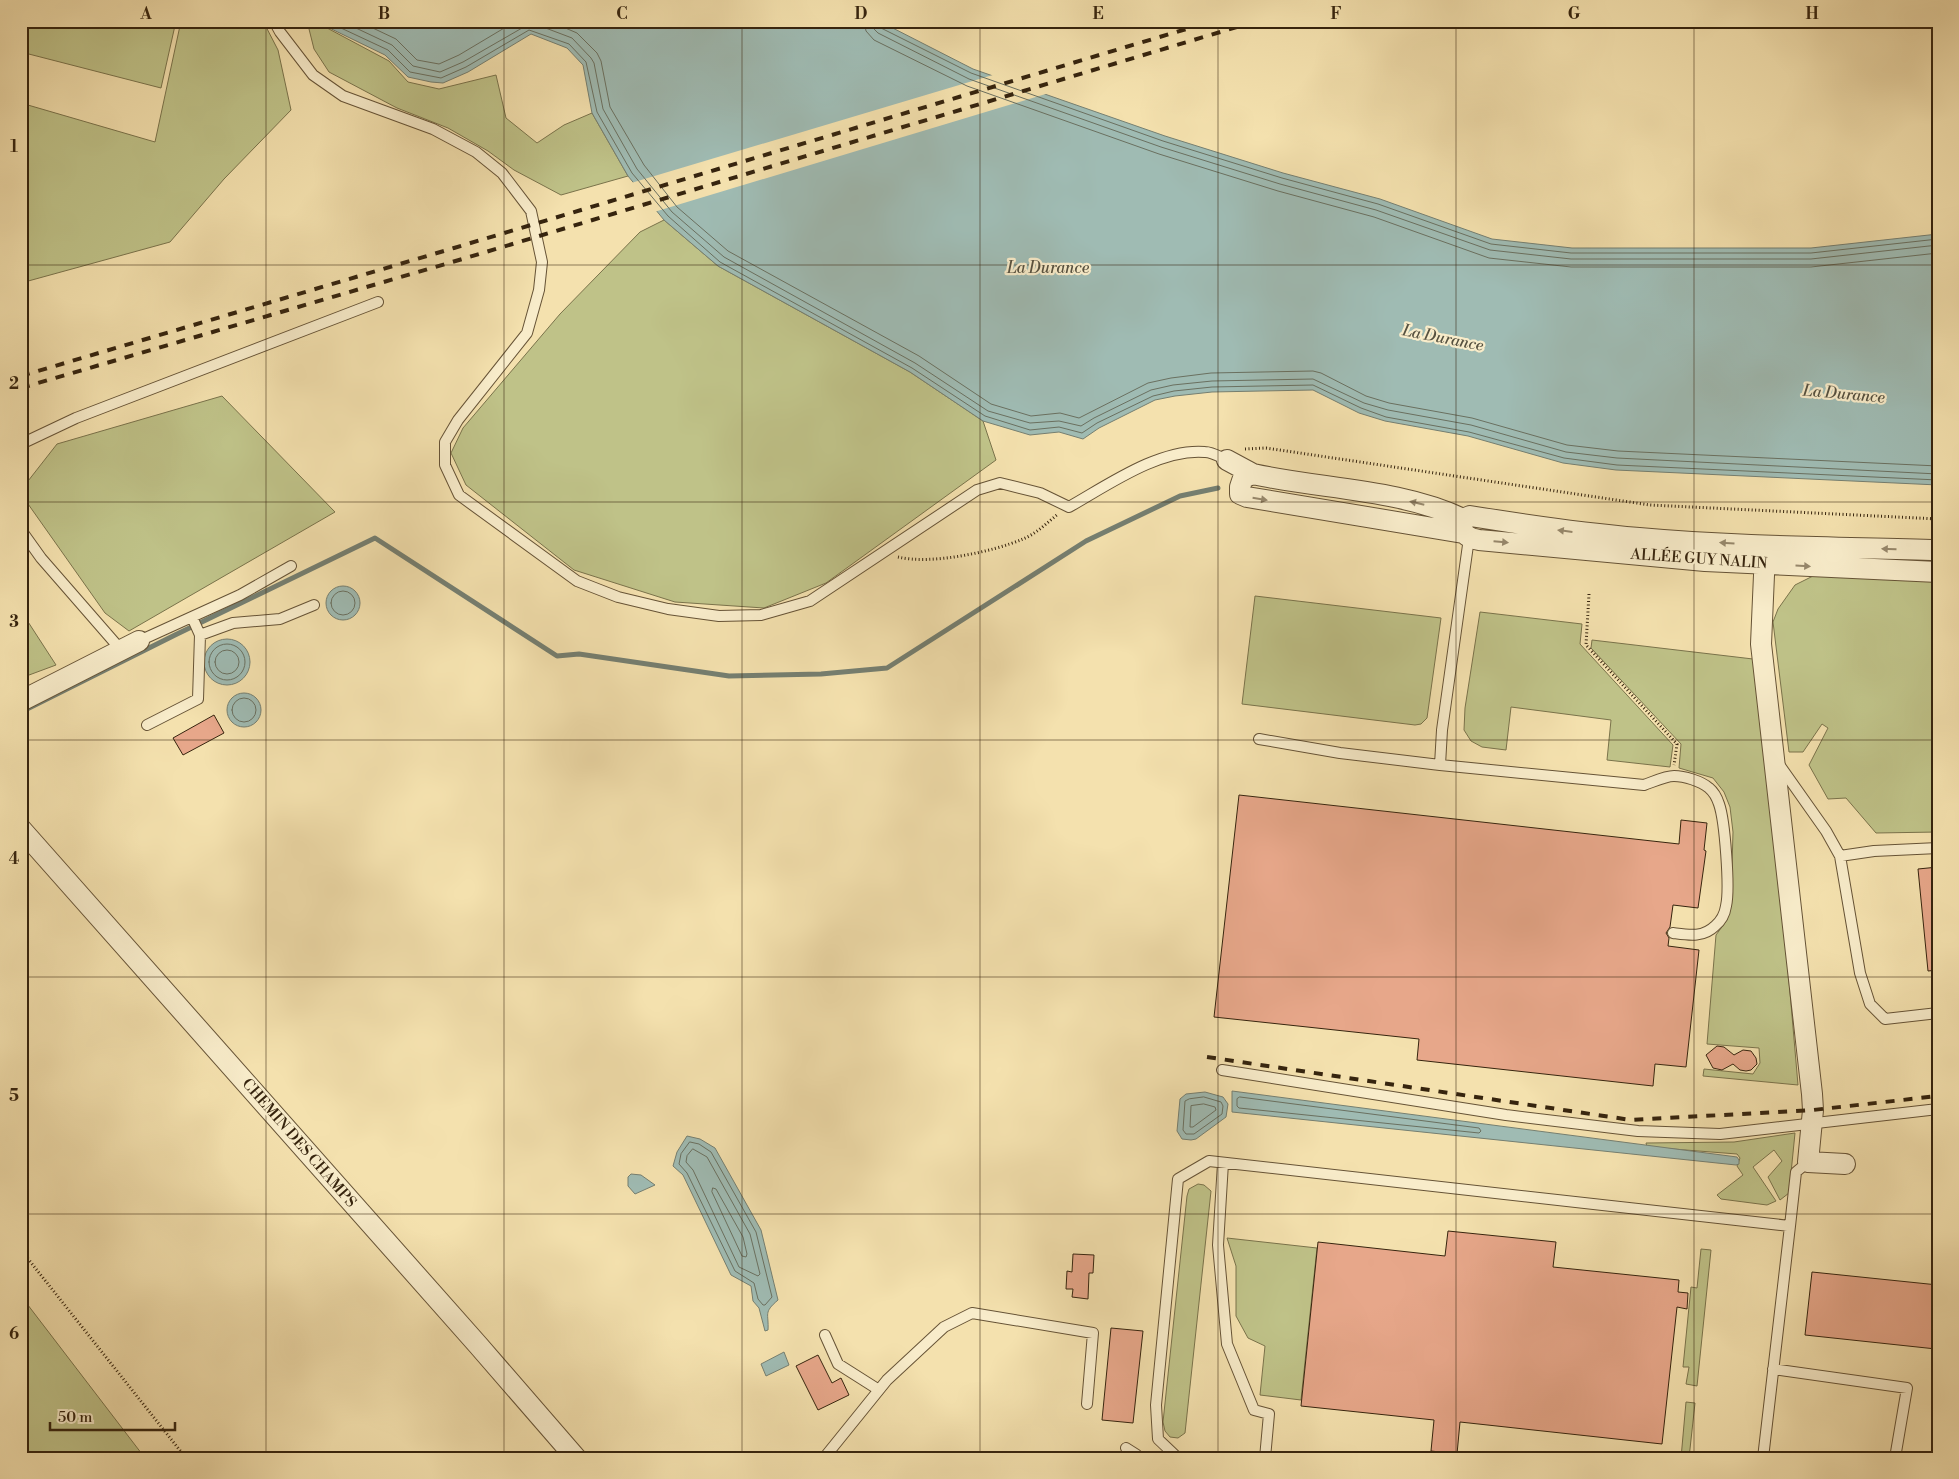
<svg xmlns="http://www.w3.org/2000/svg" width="1959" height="1479" font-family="'Libre Bodoni',serif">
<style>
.green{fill:#bfc288;stroke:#7a734b}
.water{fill:#9fbbb3;stroke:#757f71}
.pier{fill:#f4e1ae}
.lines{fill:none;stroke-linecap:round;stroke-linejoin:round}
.shore{stroke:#6a7060;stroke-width:1}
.stream{stroke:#757f71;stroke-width:5}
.building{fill:#e7a78a;stroke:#36240e}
.service-casing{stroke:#665336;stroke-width:12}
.minor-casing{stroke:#665336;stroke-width:22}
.path{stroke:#36240e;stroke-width:3;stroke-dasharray:1 2.5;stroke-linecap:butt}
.service{stroke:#f8ecca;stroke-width:10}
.minor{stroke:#f8ecca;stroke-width:20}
.rail{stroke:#36240e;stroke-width:4;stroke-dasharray:9 9;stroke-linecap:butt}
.oneway{fill:#97886c}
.grid{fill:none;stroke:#36240e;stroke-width:1;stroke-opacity:0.55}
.labels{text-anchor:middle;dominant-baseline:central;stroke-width:4.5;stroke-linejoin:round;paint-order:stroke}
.street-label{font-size:15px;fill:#36240e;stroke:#f8ecca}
.water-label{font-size:16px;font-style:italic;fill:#565140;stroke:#f8ecca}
.neatline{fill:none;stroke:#36240e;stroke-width:2}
.grid-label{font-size:16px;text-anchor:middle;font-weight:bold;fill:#36240e}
</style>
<rect width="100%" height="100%" fill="#f4e1ae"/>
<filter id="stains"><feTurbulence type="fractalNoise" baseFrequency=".004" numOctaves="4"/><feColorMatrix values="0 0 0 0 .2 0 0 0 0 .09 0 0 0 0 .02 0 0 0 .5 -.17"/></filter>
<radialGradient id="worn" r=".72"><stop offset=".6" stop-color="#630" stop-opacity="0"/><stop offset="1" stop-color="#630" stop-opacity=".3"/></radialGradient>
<path class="green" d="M21,21H176L161,88L21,52Z
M181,21H263L278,50L291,110L224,179L170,242L21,283V103L155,142Z
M307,21H314L389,61L408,82L439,89L496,75L506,118L537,143L564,125L592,113L628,176L561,195L514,170L488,151L448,128L397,108L329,72L314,49Z
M664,220L718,266L910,372L983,421L996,460L826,583L764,608L675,602L574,570L466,485L451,453L463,428L560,314L640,232Z
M222,396L335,512L129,631L105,613L21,494V490L57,444Z
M1815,575L1938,578V832L1876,833L1846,798L1828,799L1809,765L1828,728L1822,724L1803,752H1789L1773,622L1778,609L1795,585Z
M1255,596L1441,618L1427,718L1421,724L1415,725L1242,704Z
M21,611L56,665L21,678Z
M1480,612L1582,624L1580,644L1673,745L1670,767L1607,760L1611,720L1511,707L1506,750L1482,747L1471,741L1464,730L1465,708Z
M1592,640L1753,659L1788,969L1798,1085L1703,1076L1704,1069L1753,1074L1760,1063L1759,1048L1707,1044L1716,935L1727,920L1731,901L1733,832L1730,807L1724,792L1713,778L1679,768L1681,744L1591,648Z
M1795,1133L1789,1193L1780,1200L1768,1177L1782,1161L1774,1150L1753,1167L1776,1201L1767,1205L1721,1199L1717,1195L1743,1175L1737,1166L1740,1158L1737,1154L1647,1147L1646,1143L1734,1142Z
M1198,1184L1204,1185L1211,1191L1185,1433L1178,1438L1170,1437L1165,1431L1163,1422L1187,1196L1189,1189Z
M1227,1238L1317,1248L1301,1400L1260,1395L1265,1346L1248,1338L1236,1316V1266Z
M1701,1249L1711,1250L1697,1386L1686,1384L1689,1367H1683L1691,1287L1697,1288Z
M21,1296L145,1458H21Z
M1686,1402L1695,1403L1689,1458H1681Z"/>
<path class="water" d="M315,21H879L973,69L1165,136L1283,173L1380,199L1492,239L1572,248H1811L1938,234V485L1616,470L1563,463L1468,436L1385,421L1359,413L1313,390L1212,392L1175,396L1155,400L1099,428L1083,439L1059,432L1030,435L983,421L910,372L718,266L664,220L628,176L592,113L583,65L567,48L531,34L468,72L443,83L431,82L408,77L385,55Z
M326 603a17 17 0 1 1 34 0a17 17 0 1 1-34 0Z
M204 662a23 23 0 1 1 46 0a23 23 0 1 1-46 0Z
M227 710a17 17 0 1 1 34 0a17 17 0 1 1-34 0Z
M1232,1091L1737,1157L1739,1160V1164L1736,1165L1232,1112Z
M1205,1092L1223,1097L1228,1104L1226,1117L1196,1139L1191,1140L1182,1139L1177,1131L1180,1099L1186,1094Z
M687,1136L700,1139L715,1148L761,1230L778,1300C763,1313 769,1313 768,1330L765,1331L759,1308L753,1301L751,1286L731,1275L683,1175L673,1166L677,1152Z
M631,1174L641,1175L655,1185L635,1194L628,1186V1177Z
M784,1352L789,1365L766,1376L761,1364Z"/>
<path class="pier" d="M996,74L1049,93L654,212L631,183Z"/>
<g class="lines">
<path class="shore" d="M326,21L388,50L410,72L441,78L466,67L529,30L569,44L586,62L597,112L632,173L668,216L720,262L912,368L985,416L1030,430L1059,427L1082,433L1097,423L1153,396L1174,391L1212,387L1313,385L1361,408L1386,417L1469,432L1564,458L1617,465L1938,480
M341,21L392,45L413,66L440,72L463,62L529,24H535L572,38L591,58L594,63L603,109L637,169L672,212L724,257L915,363L988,411L1030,423L1059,421L1081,426L1094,418L1151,390L1173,385L1212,381L1313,379L1364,403L1388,410L1471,425L1566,452L1617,458L1938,474
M358,21L396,39L417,60L439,64L459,55L516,21
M549,21L577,33L597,53L601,61L610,107L644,165L677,207L728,251L919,356L991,404L1031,416L1060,413L1079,418L1148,383L1171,378L1211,373L1313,371L1321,373L1366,396L1389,403L1472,418L1567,445L1618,451L1938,466
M864,21L866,31L874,40L967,86L1159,154L1278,191L1374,217L1489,258L1571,267H1811L1938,253
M872,21L873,28L878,33L969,79L1161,147L1280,184L1376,210L1490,250L1571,259H1811L1938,245
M878,21L881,28L971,73L1163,141L1282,178L1378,204L1491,244L1571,253H1811L1938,239
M331 603a12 12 0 1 1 24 0a12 12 0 1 1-24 0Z
M209 662a18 18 0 1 1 36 0a18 18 0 1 1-36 0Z
M215 662a12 12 0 1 1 24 0a12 12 0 1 1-24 0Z
M232 710a12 12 0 1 1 24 0a12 12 0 1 1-24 0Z
M1204,1097L1221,1102L1223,1106L1222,1114L1194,1134H1186L1183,1130L1185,1101L1189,1099Z
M1240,1097L1479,1128L1481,1131L1479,1133L1239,1108L1237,1106V1099Z
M1204,1104L1215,1107L1216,1110L1193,1127H1190L1191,1106Z
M690,1142L699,1144L711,1152L756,1232L772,1297L765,1305H763L758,1299L754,1283L735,1271L687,1173L679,1164L681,1154Z
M693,1149L707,1157L750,1234L760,1274L758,1276L739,1267L693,1170L686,1162L687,1156Z
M713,1188L716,1189L743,1237L747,1254L746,1257L742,1256L712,1192Z"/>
<path class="stream" d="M21,712L175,635L375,538L557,656L579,654L729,676L821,674L887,668L1086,541L1180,496L1218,488"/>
</g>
<path class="building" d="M214,715L224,733L183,755L173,738Z
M1239,795L1679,844L1681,820L1707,823L1704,850L1706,851L1698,908L1673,905L1670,927L1666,933L1669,938L1668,946L1699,950L1686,1067L1655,1064L1653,1086L1417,1060L1419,1039L1214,1017Z
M1938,867V970L1928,971L1918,869Z
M1717,1046L1724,1047L1734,1055L1743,1050L1751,1051L1756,1058L1757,1064L1751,1070L1746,1071L1740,1070L1733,1064L1722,1070L1713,1068L1706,1055Z
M1448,1231L1556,1242L1553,1267L1679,1280L1678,1292L1688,1293L1687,1309L1677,1307L1662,1444L1460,1422L1457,1454L1431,1451L1434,1420L1301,1406L1318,1242L1445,1256Z
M1073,1254L1094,1255L1093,1273H1089L1088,1299L1072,1297L1073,1289H1066L1067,1271L1072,1272Z
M1812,1272L1938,1285V1329L1936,1349L1805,1335Z
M1111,1328L1143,1331L1133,1423L1102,1420Z
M818,1355L832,1383L841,1378L849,1395L818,1410L796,1366Z"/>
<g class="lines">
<g class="service-casing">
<path id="service" d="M274,21L280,32L313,75L343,96L433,129L476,152L502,173L531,211L542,262L539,290L527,333L458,420L445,442V465L459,495L577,581L618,597L668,609L719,616L761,615L810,601L977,490L1000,483L1040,493L1069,507C1108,485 1160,448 1205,452C1212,452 1220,457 1227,460
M21,444L76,418L378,302
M21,530L41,558L122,651
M1469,538L1442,730L1440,765L1644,785C1653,782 1665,776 1674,776C1684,776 1701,781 1709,788C1714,792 1717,798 1719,804C1725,821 1730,889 1726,906C1725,913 1721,921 1715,926C1703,938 1688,935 1673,933
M200,635L233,623L280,619L314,605
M139,641L240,595L291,566
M147,725L198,699L200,635L192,617
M1259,739L1340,753L1440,765
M1778,763L1826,831L1840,856L1860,973L1870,1004L1885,1019L1938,1013
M1840,856L1874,851L1938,848
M1222,1070L1506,1115L1638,1131L1720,1134L1938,1109
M1223,1163L1218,1245L1227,1344L1254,1410L1269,1414L1265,1458
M825,1335L838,1364L879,1390
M1773,1369L1907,1388L1895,1458
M1126,1448L1137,1455V1458
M824,1458L887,1380L944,1327L972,1313L1093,1333L1087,1404
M1178,1458L1158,1439L1156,1405L1178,1179L1209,1161L1790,1226L1796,1172L1808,1162
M1763,1458L1790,1226"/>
</g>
<g class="minor-casing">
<path id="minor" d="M1227,460L1253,474
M1463,533L1247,497L1240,494V487L1243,478L1253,474C1320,489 1401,489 1463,519
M1938,550C1838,547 1738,547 1639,538C1582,533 1526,525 1470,516L1463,519L1460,525C1464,536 1469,538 1479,540L1705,561L1938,572
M1765,552L1761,644L1812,1094L1813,1110L1808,1162L1845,1164
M21,701L139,641
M21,829L478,1345L576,1458"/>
</g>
<path class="path" d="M1245,449L1266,448L1650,505L1938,519
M898,557C931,565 992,552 1023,539C1036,534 1048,522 1058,514
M1589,594L1586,645L1677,744L1674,765
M21,1250L186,1458"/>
<use href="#service" class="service"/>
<use href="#minor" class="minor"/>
<path class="rail" d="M21,376L454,248L1213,21
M21,388L459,260L1257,21
M1207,1057L1631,1120L1813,1110L1938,1096"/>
</g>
<defs><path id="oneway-solid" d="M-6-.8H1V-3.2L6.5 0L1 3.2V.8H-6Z" transform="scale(1.25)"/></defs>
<g class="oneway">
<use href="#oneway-solid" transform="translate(1260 499) rotate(9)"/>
<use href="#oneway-solid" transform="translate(1417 503) rotate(-167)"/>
<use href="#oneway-solid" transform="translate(1565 531) rotate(-173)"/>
<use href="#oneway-solid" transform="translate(1501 542) rotate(5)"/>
<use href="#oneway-solid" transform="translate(1727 543) rotate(-177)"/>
<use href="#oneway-solid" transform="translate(1889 549) rotate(-178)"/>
<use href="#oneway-solid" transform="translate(1803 566) rotate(3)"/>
</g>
<path class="grid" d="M266,21V1458M504,21V1458M742,21V1458M980,21V1458M1218,21V1458M1456,21V1458M1694,21V1458M21,265H1938M21,502H1938M21,740H1938M21,977H1938M21,1214H1938"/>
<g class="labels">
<g class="street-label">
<text transform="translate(1699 559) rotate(4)">ALLÉE GUY NALIN</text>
<text transform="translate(299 1143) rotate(49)">CHEMIN DES CHAMPS</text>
</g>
<g class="water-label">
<text x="1048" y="268">La Durance</text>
<text transform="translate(1443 338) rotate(11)">La Durance</text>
<text transform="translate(1844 394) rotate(5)">La Durance</text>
</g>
</g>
<rect width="1959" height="1479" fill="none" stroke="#f4e1ae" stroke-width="55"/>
<path d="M50 1422v8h125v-8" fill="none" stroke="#36240e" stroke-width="2.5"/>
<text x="58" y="1422" font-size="15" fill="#36240e" stroke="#f8ecca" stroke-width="4" paint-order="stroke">50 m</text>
<rect x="28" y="28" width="1904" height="1424" class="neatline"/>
<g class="grid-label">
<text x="146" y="19">A</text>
<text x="384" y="19">B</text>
<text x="622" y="19">C</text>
<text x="861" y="19">D</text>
<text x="1098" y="19">E</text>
<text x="1336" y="19">F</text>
<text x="1574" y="19">G</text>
<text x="1812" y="19">H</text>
<text x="14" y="152">1</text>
<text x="14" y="389">2</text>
<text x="14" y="627">3</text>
<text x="14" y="864">4</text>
<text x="14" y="1101">5</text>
<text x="14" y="1339">6</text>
</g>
<rect width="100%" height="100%" filter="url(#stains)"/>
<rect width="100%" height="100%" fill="url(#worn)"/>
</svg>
